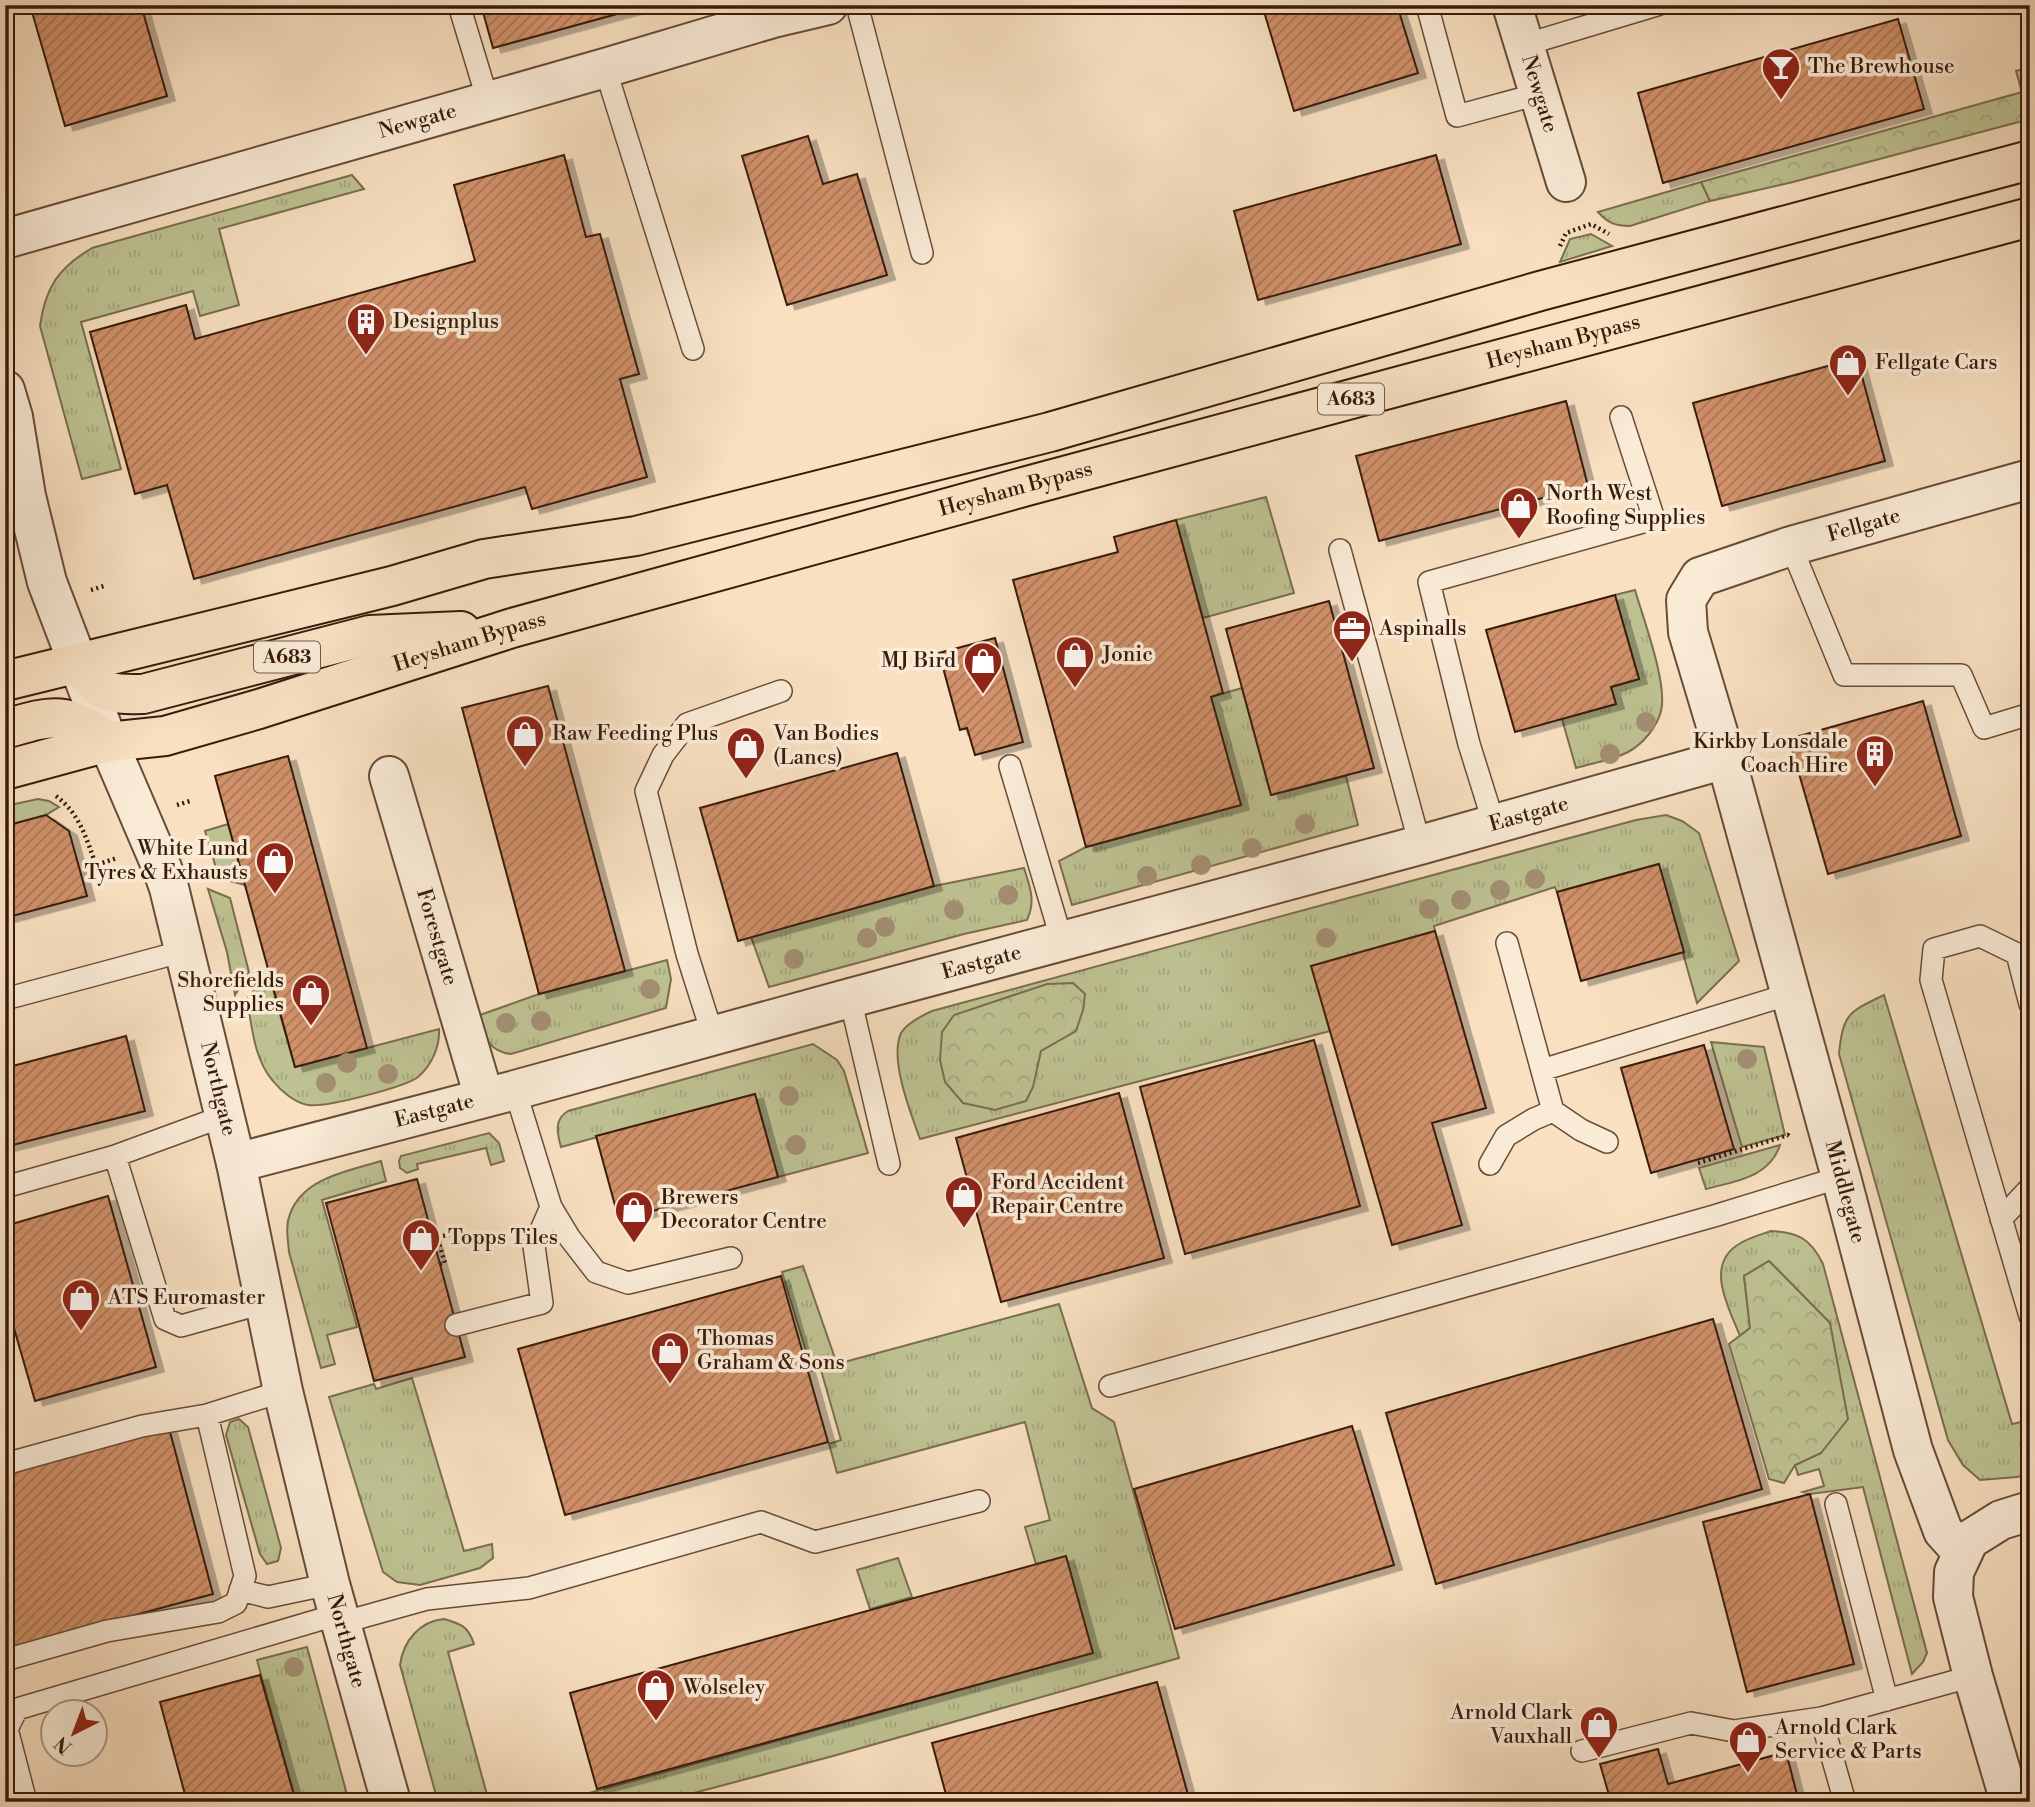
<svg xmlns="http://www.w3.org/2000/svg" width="2035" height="1807" font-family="'Libre Bodoni',serif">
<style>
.grass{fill:url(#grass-tufts);stroke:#7b6e4e;stroke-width:2}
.forest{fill:url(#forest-crowns);stroke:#7b6e4e;stroke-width:2}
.building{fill:url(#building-hatch);stroke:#381b0a;stroke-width:2;filter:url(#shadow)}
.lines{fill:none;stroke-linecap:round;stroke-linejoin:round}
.lane-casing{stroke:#684c38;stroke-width:24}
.street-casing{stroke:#684c38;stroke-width:42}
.highway-casing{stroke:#381b0a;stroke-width:42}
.path{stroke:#381b0a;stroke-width:4.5;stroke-dasharray:2 3.5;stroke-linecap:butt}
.lane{stroke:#faebd7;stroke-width:21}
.street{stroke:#faebd7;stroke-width:38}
.highway{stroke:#f8e0c1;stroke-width:38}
.tree{fill:#a48f73}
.labels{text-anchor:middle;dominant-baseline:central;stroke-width:7;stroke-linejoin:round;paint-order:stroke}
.shield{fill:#faebd7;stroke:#725948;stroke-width:2}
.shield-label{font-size:19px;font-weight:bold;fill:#381b0a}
.poi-label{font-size:21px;fill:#381b0a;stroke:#faebd7;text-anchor:start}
.street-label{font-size:21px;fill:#381b0a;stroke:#faebd7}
</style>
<defs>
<pattern id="grass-tufts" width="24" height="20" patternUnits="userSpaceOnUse" patternTransform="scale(1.75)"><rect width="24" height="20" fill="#bec292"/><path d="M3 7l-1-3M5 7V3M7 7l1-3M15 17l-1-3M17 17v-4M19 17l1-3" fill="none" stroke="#a4a67d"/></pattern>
<pattern id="forest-crowns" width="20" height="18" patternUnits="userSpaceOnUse" patternTransform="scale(1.75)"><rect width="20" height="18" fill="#bec292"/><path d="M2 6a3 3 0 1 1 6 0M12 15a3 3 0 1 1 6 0" fill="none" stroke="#a4a67d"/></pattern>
<pattern id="building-hatch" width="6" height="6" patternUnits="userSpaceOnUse" patternTransform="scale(1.75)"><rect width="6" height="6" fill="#d1916b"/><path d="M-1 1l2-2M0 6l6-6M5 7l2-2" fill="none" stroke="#ab7656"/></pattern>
<filter id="shadow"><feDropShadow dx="8" dy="4.5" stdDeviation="0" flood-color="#0004"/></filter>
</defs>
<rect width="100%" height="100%" fill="#f8e0c1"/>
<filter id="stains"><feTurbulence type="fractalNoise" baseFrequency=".00286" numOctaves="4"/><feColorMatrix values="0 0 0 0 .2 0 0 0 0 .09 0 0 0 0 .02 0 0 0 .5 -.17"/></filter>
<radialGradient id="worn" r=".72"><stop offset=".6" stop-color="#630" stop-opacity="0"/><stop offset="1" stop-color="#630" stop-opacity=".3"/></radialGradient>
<path class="grass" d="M352,175L364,189L219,229L239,305L200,316L193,291L81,322L121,469L82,479L40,326C45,288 58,268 92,248Z
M1701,182L1710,201L1630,226C1615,226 1608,223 1598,212Z
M1591,234L1612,246L1560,262L1570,239Z
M1266,497L1294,593L1203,618L1176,520Z
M1635,590C1643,618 1668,684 1661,711C1657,727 1643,744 1628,752C1613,760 1593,763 1576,768L1562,719L1616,704L1611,687L1639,679L1615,595Z
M1242,688L1271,795L1346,776L1358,825L1072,905L1059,861L1086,847L1241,805L1211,697Z
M38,799L49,801L59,807L46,815L5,826V806Z
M1666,815L1682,821L1699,833L1739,961L1697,1003L1658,864L1557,892L1555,887L1434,926L1435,931L1312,966L1330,1031L920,1139C911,1114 889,1059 901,1033C907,1023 921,1016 932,1011L1636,820Z
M228,824L245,885L219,878L205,831Z
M1024,868C1030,887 1036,901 1027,920L964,934L769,987L751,937L934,886Z
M208,889L230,898L249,972L235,995L227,952Z
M667,960L671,979L666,1008L511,1054C486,1051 486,1036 480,1015L539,994Z
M268,972L295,1067L439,1029C440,1046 432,1065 418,1077C405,1087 325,1108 308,1105C295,1103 281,1091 273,1081C254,1059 252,1027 247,999Z
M1884,995L2012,1424L2030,1420V1474L2017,1477L1980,1480L1963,1465L1948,1440L1839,1054C1843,1013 1849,1012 1884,995Z
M1711,1042L1764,1047L1785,1135L1742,1147Z
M813,1044L837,1060L844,1071L868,1153L778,1177L755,1094L561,1147C557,1133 554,1119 568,1111Z
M489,1133L499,1143L504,1161L491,1165L486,1148L417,1164L418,1169L407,1173L400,1168L399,1161L401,1156Z
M1780,1145C1769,1178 1735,1181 1706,1189L1699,1168Z
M381,1161L386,1181L322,1200L357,1327L327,1335L335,1364L321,1368L289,1252C288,1239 285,1226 290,1214C303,1178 348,1171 381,1161Z
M1771,1231C1798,1232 1811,1239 1823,1264L1927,1653L1923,1662L1912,1674L1863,1487L1810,1494L1803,1492L1824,1486L1819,1469L1798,1475L1795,1465L1821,1453L1830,1323L1769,1261L1744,1276L1750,1328L1740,1336C1729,1308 1704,1265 1739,1244C1748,1238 1760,1235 1771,1231Z
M803,1266L837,1364L1059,1304L1092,1408L1114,1422L1179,1658L833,1756L660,1802H557L1092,1653L1066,1557L1036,1564L1025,1527L1050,1520L1025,1422L837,1473L829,1444L841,1440L821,1370L812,1371L782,1272Z
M412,1378L464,1551L492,1544L493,1558L480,1568L420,1585L397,1582L383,1572L329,1397L374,1384L376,1389Z
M239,1419L248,1427L281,1548L278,1561L267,1564L260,1554L226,1435L230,1422Z
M898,1558L912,1597L870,1609L857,1570Z
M444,1619C461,1624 468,1626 474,1644L448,1652L489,1802H438L400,1665C403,1641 420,1621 444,1619Z
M307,1647L349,1802H296L257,1660Z"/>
<path class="forest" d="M2030,67V119L1793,182L1710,201L1701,182L2022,92L2016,71Z
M1073,983L1085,994L1083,1010L1076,1031L1041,1051L1033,1087L1026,1101L995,1110L963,1103L945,1082L940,1060L942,1032L954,1015L1047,984Z
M1769,1261L1830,1323L1848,1419L1821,1453L1795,1465L1784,1483L1769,1479L1729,1344L1750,1328L1744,1276Z"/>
<path class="building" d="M30,5H141L167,96L65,126Z
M481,5H650L493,48Z
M1262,5H1397L1418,73L1294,111Z
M1898,19L1924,109L1663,183L1638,93Z
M808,136L823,184L857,174L887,275L787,305L742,156Z
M564,155L586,237L600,234L639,374L620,379L647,477L532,509L525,487L194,579L167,485L135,494L90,332L186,305L195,339L475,261L454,185Z
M1436,155L1461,244L1258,300L1234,211Z
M1857,358L1885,461L1722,506L1693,403Z
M1566,401L1588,486L1379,541L1356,456Z
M1176,520L1223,693L1211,697L1241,805L1086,847L1013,580L1118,552L1114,537Z
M1615,595L1639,679L1611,687L1616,704L1515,732L1486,630Z
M1329,601L1374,768L1271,795L1226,629Z
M995,638L1023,742L975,755L967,728L960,730L939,653Z
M548,686L625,971L539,994L462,708Z
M1923,701L1961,836L1828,874L1789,739Z
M897,753L934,886L738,941L700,808Z
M288,756L367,1048L295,1067L215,776Z
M46,815L69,831L87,896L5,918V826Z
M1659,864L1684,952L1581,981L1557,892Z
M1435,931L1486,1108L1432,1123L1462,1225L1392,1245L1311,966Z
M126,1036L145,1111L5,1147V1068Z
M1314,1040L1360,1206L1185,1254L1140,1087Z
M1704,1045L1734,1149L1651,1173L1621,1068Z
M1119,1093L1164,1258L1001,1302L956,1138Z
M755,1094L778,1177L619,1220L596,1136Z
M417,1179L465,1357L374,1381L326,1203Z
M108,1196L156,1367L35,1401L5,1297V1226Z
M781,1276L828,1442L565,1515L518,1349Z
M1713,1319L1762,1489L1436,1584L1386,1413Z
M1352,1426L1394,1565L1175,1629L1134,1489Z
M169,1428L213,1594L5,1650V1472Z
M1810,1494L1854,1664L1747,1692L1703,1522Z
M1066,1556L1093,1653L597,1789L570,1693Z
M260,1675L296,1802H187L160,1702Z
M1157,1682L1190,1802H948L932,1743Z
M1658,1749L1668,1784L1786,1752L1799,1802H1611L1600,1764Z"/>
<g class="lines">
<g class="lane-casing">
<path id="lane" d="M459,5L488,101
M857,5L922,253
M1427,5L1457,116L1538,94
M1524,45L1657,5
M605,68L693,349
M1791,546L1844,675H1961L1984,728L2030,714
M1340,550L1420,845
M1010,766L1062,941
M1494,824L1469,744L1429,582L1654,519L1621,417
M1507,943L1553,1111L1581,1130L1607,1142
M850,998L889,1164
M5,999L184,951
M2030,1004L2017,954L1980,936L1934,949L1931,980L2030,1316
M713,1036L687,954L646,791L663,755L687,724L781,691
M1542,1070L1790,994
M515,1090L551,1207L569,1237L596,1272L628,1283L731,1258
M115,1156L165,1319L181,1326L263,1303
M1490,1164L1506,1136L1534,1119L1553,1111
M5,1187L115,1156L224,1116
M2001,1219L2030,1188
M456,1325L542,1303L534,1246L551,1207
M1110,1386L1714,1216L1841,1177
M5,1464L142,1426L207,1415L283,1391
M1836,1504L1887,1700
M240,1590L268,1597L330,1584
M341,1623L427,1599L529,1588L761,1522L815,1542L979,1501
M5,1660L107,1631L218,1612L236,1603L245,1576L207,1415
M1821,1718L1845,1802
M1582,1751L1691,1723L1734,1731L1821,1718L1973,1676
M26,1802L7,1729L17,1709L339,1614"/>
</g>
<g class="street-casing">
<g id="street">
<path id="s1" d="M1512,5L1566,182"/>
<path id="s2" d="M5,239L605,68L773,18L828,5"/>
<path id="s3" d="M5,390L13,417L26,496L47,582L108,742L162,868L169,888L236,1163L283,1391L330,1584L391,1802"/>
<path id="s4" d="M389,776L484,1097"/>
<path id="s5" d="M236,1163L515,1090L850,998L1420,845L1726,759"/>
<path id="s6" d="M1962,1552L1943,1531L1913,1450L1841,1177L1726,759L1688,632L1686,600L1700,577L1791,546L2030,479"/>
<path d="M2010,1802L1973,1676L1953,1597L1954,1572L1969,1540L2001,1520L2030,1511"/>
</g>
</g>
<g class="highway-casing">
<g id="highway">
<path d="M77,664C102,692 104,695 143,694L370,635L461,631"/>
<path d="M5,681L392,586L484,559L636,536L1050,432L1540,291L2030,160"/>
<path d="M5,729C53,715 66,710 108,742"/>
<path id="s7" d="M5,770L108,742L165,736L259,709L512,628L1027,486L2030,217"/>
</g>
</g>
<path class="path" d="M1560,246L1566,233L1591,224L1609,234
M91,590L104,586
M56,796C80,814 86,838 96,865L117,858
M177,805L190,801
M1698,1163L1788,1135L1790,1137
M440,1264L445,1263L437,1237L455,1234"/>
<use href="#lane" class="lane"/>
<use href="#street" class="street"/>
<use href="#highway" class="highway"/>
</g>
<g class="tree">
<circle cx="1646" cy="722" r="10"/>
<circle cx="1610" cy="754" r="10"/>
<circle cx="1305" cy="824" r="10"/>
<circle cx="1252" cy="848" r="10"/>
<circle cx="1201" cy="865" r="10"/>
<circle cx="1147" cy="876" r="10"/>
<circle cx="1535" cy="879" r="10"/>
<circle cx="1500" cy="890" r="10"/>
<circle cx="1008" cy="895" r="10"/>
<circle cx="1461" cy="900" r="10"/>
<circle cx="1429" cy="909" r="10"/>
<circle cx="954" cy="910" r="10"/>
<circle cx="885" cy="927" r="10"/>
<circle cx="867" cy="938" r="10"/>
<circle cx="1326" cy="938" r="10"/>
<circle cx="794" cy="959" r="10"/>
<circle cx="650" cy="989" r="10"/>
<circle cx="541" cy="1021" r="10"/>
<circle cx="506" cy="1023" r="10"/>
<circle cx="1747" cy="1059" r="10"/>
<circle cx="347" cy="1063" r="10"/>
<circle cx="388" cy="1074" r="10"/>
<circle cx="326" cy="1083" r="10"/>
<circle cx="789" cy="1096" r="10"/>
<circle cx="796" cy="1145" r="10"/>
<circle cx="294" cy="1667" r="10"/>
</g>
<defs>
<g id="bar-pin" transform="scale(2.0125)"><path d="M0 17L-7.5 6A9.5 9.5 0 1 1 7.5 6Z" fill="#8f2418" stroke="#faebd7"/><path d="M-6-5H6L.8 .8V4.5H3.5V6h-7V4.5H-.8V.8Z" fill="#fff"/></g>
<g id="building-pin" transform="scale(2.0125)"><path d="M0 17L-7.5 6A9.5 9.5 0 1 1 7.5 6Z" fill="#8f2418" stroke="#faebd7"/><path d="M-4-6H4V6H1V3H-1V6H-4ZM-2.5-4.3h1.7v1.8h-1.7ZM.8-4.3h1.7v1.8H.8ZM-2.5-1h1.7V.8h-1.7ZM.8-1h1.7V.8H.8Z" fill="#fff"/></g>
<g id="shop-pin" transform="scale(2.0125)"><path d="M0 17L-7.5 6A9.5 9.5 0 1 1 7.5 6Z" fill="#8f2418" stroke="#faebd7"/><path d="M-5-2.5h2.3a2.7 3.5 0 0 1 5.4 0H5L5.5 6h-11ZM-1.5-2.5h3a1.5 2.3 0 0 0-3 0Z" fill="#fff"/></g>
<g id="office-pin" transform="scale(2.0125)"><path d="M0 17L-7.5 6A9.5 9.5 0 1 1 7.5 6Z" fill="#8f2418" stroke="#faebd7"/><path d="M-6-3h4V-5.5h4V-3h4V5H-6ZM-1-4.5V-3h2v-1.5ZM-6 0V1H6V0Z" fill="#fff"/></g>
</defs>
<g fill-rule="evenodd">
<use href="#bar-pin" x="1781" y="67"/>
<use href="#building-pin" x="366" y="322"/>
<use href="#shop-pin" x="1848" y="363"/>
<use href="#shop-pin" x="1519" y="506"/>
<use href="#office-pin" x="1352" y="629"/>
<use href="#shop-pin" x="1075" y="655"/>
<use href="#shop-pin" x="983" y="661"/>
<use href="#shop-pin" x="525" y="734"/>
<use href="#shop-pin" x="746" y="746"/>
<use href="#building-pin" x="1875" y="754"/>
<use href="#shop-pin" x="275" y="861"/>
<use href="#shop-pin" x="311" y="993"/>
<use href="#shop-pin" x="964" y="1195"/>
<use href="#shop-pin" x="634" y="1210"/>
<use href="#shop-pin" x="421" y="1238"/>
<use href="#shop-pin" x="81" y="1298"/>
<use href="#shop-pin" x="670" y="1351"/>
<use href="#shop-pin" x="656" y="1688"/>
<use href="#shop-pin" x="1599" y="1725"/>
<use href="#shop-pin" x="1748" y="1740"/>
</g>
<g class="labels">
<g class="shield">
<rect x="1318" y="383.5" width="66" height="31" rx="5"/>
<rect x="254" y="641.5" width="66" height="31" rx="5"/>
</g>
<g class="shield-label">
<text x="1351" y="399">A683</text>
<text x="287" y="657">A683</text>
</g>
<g class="poi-label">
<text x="1808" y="67">The Brewhouse</text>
<text x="393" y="322">Designplus</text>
<text x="1875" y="363">Fellgate Cars</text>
<text x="1546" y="494">North West<tspan x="1546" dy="24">Roofing Supplies</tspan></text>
<text x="1379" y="629">Aspinalls</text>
<text x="1102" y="655">Jonic</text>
<text x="956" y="661" text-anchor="end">MJ Bird</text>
<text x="552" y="734">Raw Feeding Plus</text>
<text x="773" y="734">Van Bodies<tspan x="773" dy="24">(Lancs)</tspan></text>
<text x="1848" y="742" text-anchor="end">Kirkby Lonsdale<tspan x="1848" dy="24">Coach Hire</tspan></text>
<text x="248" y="849" text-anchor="end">White Lund<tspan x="248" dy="24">Tyres &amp; Exhausts</tspan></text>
<text x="284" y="981" text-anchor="end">Shorefields<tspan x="284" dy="24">Supplies</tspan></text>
<text x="991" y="1183">Ford Accident<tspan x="991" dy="24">Repair Centre</tspan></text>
<text x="661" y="1198">Brewers<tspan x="661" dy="24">Decorator Centre</tspan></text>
<text x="448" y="1238">Topps Tiles</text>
<text x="108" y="1298">ATS Euromaster</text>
<text x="697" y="1339">Thomas<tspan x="697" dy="24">Graham &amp; Sons</tspan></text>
<text x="683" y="1688">Wolseley</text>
<text x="1572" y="1713" text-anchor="end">Arnold Clark<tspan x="1572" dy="24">Vauxhall</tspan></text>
<text x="1775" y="1728">Arnold Clark<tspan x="1775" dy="24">Service &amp; Parts</tspan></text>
</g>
<g class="street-label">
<text stroke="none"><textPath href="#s1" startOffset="93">Newgate</textPath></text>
<text stroke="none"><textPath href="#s2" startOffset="429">Newgate</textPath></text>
<text stroke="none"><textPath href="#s7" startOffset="1617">Heysham Bypass</textPath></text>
<text stroke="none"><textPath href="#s7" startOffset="1050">Heysham Bypass</textPath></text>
<text stroke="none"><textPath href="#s6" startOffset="1194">Fellgate</textPath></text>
<text stroke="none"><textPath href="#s7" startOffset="483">Heysham Bypass</textPath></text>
<text stroke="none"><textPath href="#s5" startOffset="1339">Eastgate</textPath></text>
<text stroke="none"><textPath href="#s4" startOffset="168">Forestgate</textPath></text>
<text stroke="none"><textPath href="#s5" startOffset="772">Eastgate</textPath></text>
<text stroke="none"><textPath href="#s3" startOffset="733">Northgate</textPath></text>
<text stroke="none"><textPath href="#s5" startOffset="205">Eastgate</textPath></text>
<text transform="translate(1845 1192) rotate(75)">Middlegate</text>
<text stroke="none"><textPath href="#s3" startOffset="1300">Northgate</textPath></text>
</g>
</g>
<rect width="2035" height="1807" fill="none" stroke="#f8e0c1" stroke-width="28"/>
<rect x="7" y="7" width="2021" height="1793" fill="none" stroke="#381b0a" stroke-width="3.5"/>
<rect x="14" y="14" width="2007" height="1779" fill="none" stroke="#381b0a" stroke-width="2"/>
<g transform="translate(74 1733) rotate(222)"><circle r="33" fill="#faebd7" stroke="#ac9885" stroke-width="2"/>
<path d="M0-5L12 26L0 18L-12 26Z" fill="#8f2418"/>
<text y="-10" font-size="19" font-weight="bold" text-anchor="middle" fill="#381b0a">N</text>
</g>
<rect width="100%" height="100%" filter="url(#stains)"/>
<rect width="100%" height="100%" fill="url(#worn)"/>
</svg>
